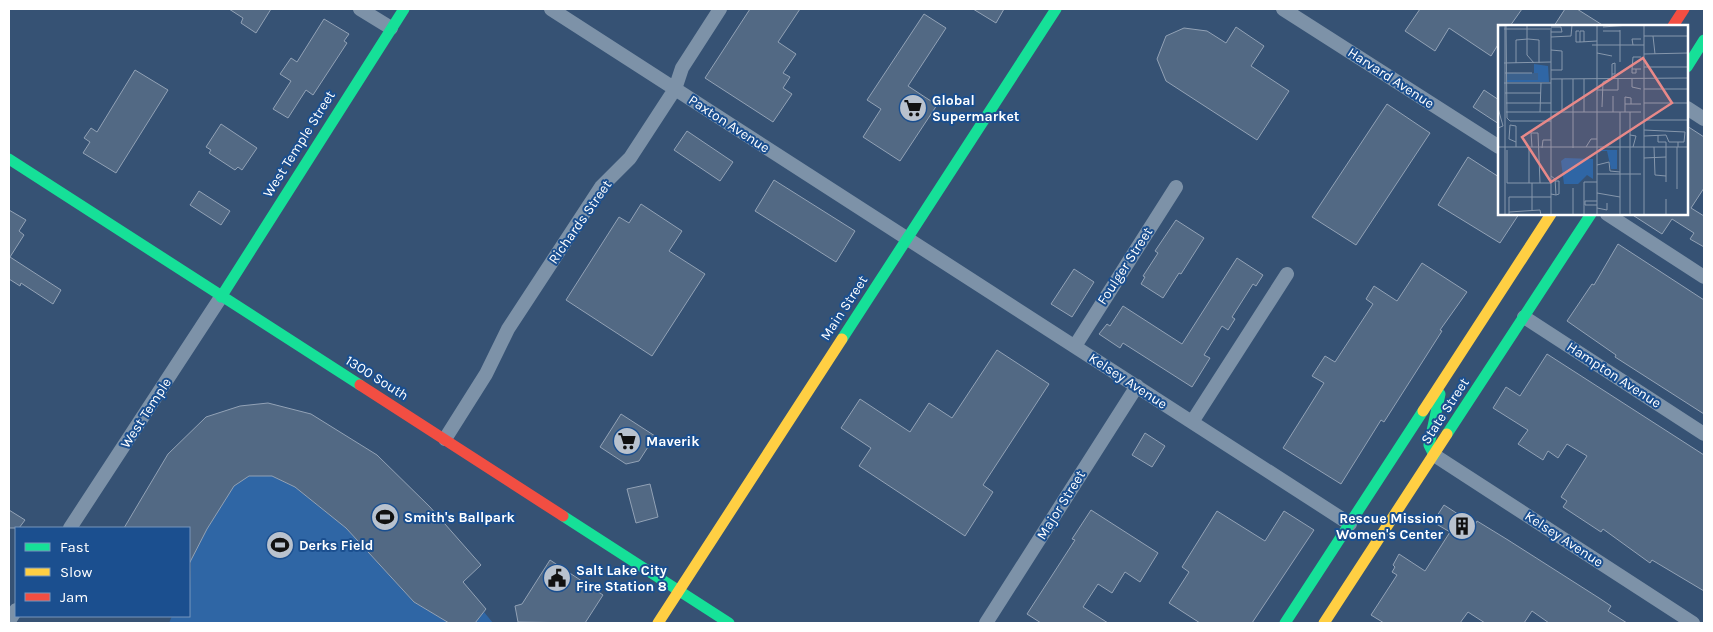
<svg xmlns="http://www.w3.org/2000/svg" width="1713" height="632" font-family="Karla,sans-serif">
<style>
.green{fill:#2f66a5}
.building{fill:#526984;stroke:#92a2b6}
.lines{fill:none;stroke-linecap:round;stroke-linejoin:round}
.street{stroke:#7d92a8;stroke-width:14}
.fast{stroke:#16e098;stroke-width:11}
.slow{stroke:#ffcf43;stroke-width:11}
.jam{stroke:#f24e42;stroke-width:11}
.labels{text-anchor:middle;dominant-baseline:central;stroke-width:4;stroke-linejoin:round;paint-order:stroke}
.street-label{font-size:14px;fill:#fff;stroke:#1b4f8f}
.poi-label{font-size:14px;font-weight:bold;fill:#fff;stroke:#1b4f8f;text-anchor:start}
.inset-road{fill:none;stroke:#8697ac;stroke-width:1}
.view{fill:#e88989;fill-opacity:0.15;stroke:#e88989;stroke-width:2.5}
.inset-edge{fill:none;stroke:#fff;stroke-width:2.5}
</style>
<rect width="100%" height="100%" fill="#365274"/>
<path class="green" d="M249,476H272L295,487L346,528L414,602L449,623H169L172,616H189L191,560L207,529L234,486Z
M484,612L493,623H475Z"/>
<path class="building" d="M229,9H271L256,33L241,23L243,18Z
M750,9H800L778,42L796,54L783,73L790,77L783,88L792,94L773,122L705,78Z
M973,9H1004L996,23Z
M1420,9H1522L1510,26H1499V43L1491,56L1449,28L1435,51L1405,31Z
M1565,9H1577L1604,26H1554Z
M924,14L946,28L908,86L937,105L900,161L863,137L881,109L867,100Z
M324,19L349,34L344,41L347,43L313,95L306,90L288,118L273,109L291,81L280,74L291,58L297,62Z
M1236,27L1264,46L1251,66L1289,91L1257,140L1166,81L1157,59L1166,36L1184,28L1207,31L1226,43Z
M135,70L168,90L116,173L83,153L90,142L84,138L91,128L97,132Z
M1484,90L1499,100V124L1473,107Z
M1387,104L1430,133L1356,245L1312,217Z
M221,124L257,148L242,170L238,167L235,170L209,153L211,150L206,147Z
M1687,126L1704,137V188L1691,208L1704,216V247L1690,239L1694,233L1672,219L1662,234L1631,214H1687Z
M687,131L733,162L720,181L674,150Z
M1468,157L1499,177V214H1519L1500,243L1438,205Z
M774,180L855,231L836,262L755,211Z
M199,191L230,211L221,225L190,205Z
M641,204L682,231L669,251L705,274L652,356L566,300L619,217L629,223Z
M9,210L26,220L19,231L24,235L10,257L61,290L53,304L21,283L20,286L9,279Z
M1176,220L1204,238L1181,274L1179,273L1163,298L1141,284L1145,277L1143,276L1158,253L1155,251Z
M1618,244L1704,300V414L1615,357L1616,355L1567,321L1592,284L1594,285Z
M1237,258L1263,275L1256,286L1253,284L1232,317L1235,319L1228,330L1222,326L1204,355L1210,358L1192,387L1123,343L1120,348L1099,334L1107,324L1110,326L1123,306L1182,344Z
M1422,263L1467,292L1440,330L1442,331L1384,422L1381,420L1341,484L1283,448L1324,383L1312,376L1325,356L1335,362L1373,304L1366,299L1374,286L1397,301Z
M1074,269L1094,282L1072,317L1051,304Z
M997,350L1049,384L983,485L993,492L965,536L859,466L871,448L841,428L860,399L910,432L929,403L952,418Z
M1547,354L1704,455V591L1652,560L1650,563L1603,529L1601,532L1563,507L1567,501L1561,497L1587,456L1567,444L1558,458L1548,451L1543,460L1518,444L1528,430L1493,408L1506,387L1520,396Z
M268,403L311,414L377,455L430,507L481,565L463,582L486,609L475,623H449L414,602L346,528L295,487L272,476H249L234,486L207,529L189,564V528H124L168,454L206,417L240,406Z
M621,414L655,436L639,461L626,464L600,447Z
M1145,433L1165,446L1152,467L1132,455Z
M650,484L658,517L636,523L627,489Z
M1444,505L1475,525L1477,521L1508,540L1599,598L1611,606L1608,611L1627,623H1549L1532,611L1524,623H1485L1468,612L1460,623H1384L1371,615L1397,575L1392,572L1395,567L1393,565L1399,554L1425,571L1450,532L1433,522Z
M9,510L25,520L19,528H9Z
M1091,510L1158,553L1140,582L1125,572L1112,593L1098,584L1083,607L1108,623H1041L1027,614L1075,540L1072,539Z
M1217,511L1265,541L1284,511L1314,530L1252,623H1200L1169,603L1189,572L1182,567Z
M550,560L603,595L585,623L518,622L515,606L522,604Z"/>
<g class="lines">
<path class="street" d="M360,9L391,28
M551,9L1350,524
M1283,9L1499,147
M1687,108L1704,119
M1607,214L1704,277
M1524,317L1704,434
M1075,346L1176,187
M1192,422L1287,274
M445,439L486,374L508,329L601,187L630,158L675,89L682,68L720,9
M1434,455L1693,623
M70,528L221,297
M9,621L16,610
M986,623L1137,386"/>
<path class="fast" d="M1687,67L1704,40
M9,159L360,385
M221,297L404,9
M842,339L1056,9
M1447,434L1591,214
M1434,455L1429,445L1440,394
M563,516L729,623
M1285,623L1423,411"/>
<path class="slow" d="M1423,411L1551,214
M658,623L842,339
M1324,623L1447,434"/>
<path class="jam" d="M1673,26L1684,9
M360,385L563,516"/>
</g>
<defs>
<g id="supermarket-disc" transform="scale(1.4375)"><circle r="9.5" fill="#b9c2ce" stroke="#1b4f8f"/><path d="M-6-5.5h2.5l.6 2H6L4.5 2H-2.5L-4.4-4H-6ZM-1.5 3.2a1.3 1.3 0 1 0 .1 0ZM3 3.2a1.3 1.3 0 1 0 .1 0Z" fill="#111"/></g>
<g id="stadium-disc" transform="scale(1.4375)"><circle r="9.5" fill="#b9c2ce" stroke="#1b4f8f"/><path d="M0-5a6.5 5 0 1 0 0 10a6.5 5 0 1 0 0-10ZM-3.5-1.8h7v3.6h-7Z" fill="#111"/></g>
<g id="building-disc" transform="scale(1.4375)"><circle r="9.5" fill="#b9c2ce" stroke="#1b4f8f"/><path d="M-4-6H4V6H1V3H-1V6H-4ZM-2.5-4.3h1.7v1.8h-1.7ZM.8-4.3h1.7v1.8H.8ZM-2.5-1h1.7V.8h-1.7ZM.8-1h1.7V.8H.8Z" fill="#111"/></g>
<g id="civic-disc" transform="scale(1.4375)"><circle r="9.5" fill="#b9c2ce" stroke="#1b4f8f"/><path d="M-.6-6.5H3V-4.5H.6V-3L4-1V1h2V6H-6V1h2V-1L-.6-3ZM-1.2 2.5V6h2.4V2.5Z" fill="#111"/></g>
</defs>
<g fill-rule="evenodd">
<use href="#supermarket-disc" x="913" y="108"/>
<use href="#supermarket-disc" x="627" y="441"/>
<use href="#stadium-disc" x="385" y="517"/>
<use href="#building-disc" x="1462" y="526"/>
<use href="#stadium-disc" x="280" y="545"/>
<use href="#civic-disc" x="557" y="578"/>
</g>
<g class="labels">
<g class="street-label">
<text transform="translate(1391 78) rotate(33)">Harvard Avenue</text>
<text transform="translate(729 124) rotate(33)">Paxton Avenue</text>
<text transform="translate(299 144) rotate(-58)">West Temple Street</text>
<text transform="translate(580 222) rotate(-55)">Richards Street</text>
<text transform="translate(1125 266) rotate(-57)">Foulger Street</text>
<text transform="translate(844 308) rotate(-57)">Main Street</text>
<text transform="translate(1614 375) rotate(33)">Hampton Avenue</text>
<text transform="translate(377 378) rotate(32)">1300 South</text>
<text transform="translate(1128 381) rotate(33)">Kelsey Avenue</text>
<text transform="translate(1445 411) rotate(-57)">State Street</text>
<text transform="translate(146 413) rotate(-57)">West Temple</text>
<text transform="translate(1061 505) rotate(-58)">Major Street</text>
<text transform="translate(1564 539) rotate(33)">Kelsey Avenue</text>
</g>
<g class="poi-label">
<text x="932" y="100">Global<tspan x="932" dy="16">Supermarket</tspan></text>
<text x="646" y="441">Maverik</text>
<text x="404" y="517">Smith's Ballpark</text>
<text x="1443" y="518" text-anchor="end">Rescue Mission<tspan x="1443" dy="16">Women's Center</tspan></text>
<text x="299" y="545">Derks Field</text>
<text x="576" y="570">Salt Lake City<tspan x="576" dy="16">Fire Station 8</tspan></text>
</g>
</g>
<g transform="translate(1498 25)">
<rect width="190" height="190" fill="#365274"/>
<path d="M36,39L50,41L51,57H9V48H36ZM102,125H119V144H113L109,126H103L101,129ZM67,133L95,134V154L89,150L80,159H66L63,136Z" fill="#2f66a5"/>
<path d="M9,48H40V55H9Z" fill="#3b618d"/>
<path class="inset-road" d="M7,0V190M29,0V30L36,38M146,0V190M0,1L23,0M8,1L9,93L12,96H53M105,2L131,0M53,3V190M6,4H52M81,6H78V17H82M105,6H122M53,7H64L63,2H53M146,11H190M155,11L157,29M53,12L73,11L74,0M86,17V6H82V17L99,16M94,20H146M135,20L134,14H143M53,25L64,26V45H53M99,28L114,31M146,29L190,28M122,37V5M6,38L53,37M18,38V15L30,14L41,15V38M146,42H190M134,44L135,32H143M138,44V48H134V44H143M7,48H34M114,49H117V38L114,39V54M53,54L190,53M75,54V123M134,54V62L143,64M6,58H53M146,64H190M99,65H120V54M7,68H43M115,71V87M8,78H53M146,78H190M127,79H143M104,82L105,57L112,54M0,83L5,101L0,103M8,87H143M42,87L43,58M64,87V54M86,87V54M122,87V190M127,87V72L133,73V79M146,95H190M146,105L187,107L186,117H180V122M132,110L138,111L135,122M160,110V117H168V157M146,111L168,110L171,117H180M18,117L11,114L12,100L18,101V122M0,122H190M34,122L33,108H40L42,158M88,122L93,114H99M156,122L157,150L168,151M31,123V158M44,123L45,115H53M9,125V158H53M0,131V173M146,133L168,132M99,140L111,137L112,146L122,147M99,149H143M57,156H61V169L58,170M179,164V122M99,168L122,172M53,169L58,170L57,154L53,151M99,176H87V180H99M99,183L109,185V178M34,185V158M11,187L42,185L43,190M11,190V172H53M75,190V163M86,190V157H99M99,190V0M132,190V87M168,190V174"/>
<path class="view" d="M145,33L174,78L53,157L24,112Z"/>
<rect width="190" height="190" class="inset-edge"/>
</g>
<rect width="1713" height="632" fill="none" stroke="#ffffff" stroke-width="20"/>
<rect x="15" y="527" width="175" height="90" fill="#1b4f8f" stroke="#7695bc"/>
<rect x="25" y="543" width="25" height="8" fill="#16e098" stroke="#7695bc"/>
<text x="60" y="552" font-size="15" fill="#ffffff">Fast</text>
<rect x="25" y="568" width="25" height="8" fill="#ffcf43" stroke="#7695bc"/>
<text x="60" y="577" font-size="15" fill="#ffffff">Slow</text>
<rect x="25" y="593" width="25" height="8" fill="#f24e42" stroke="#7695bc"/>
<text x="60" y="602" font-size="15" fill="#ffffff">Jam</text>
</svg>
